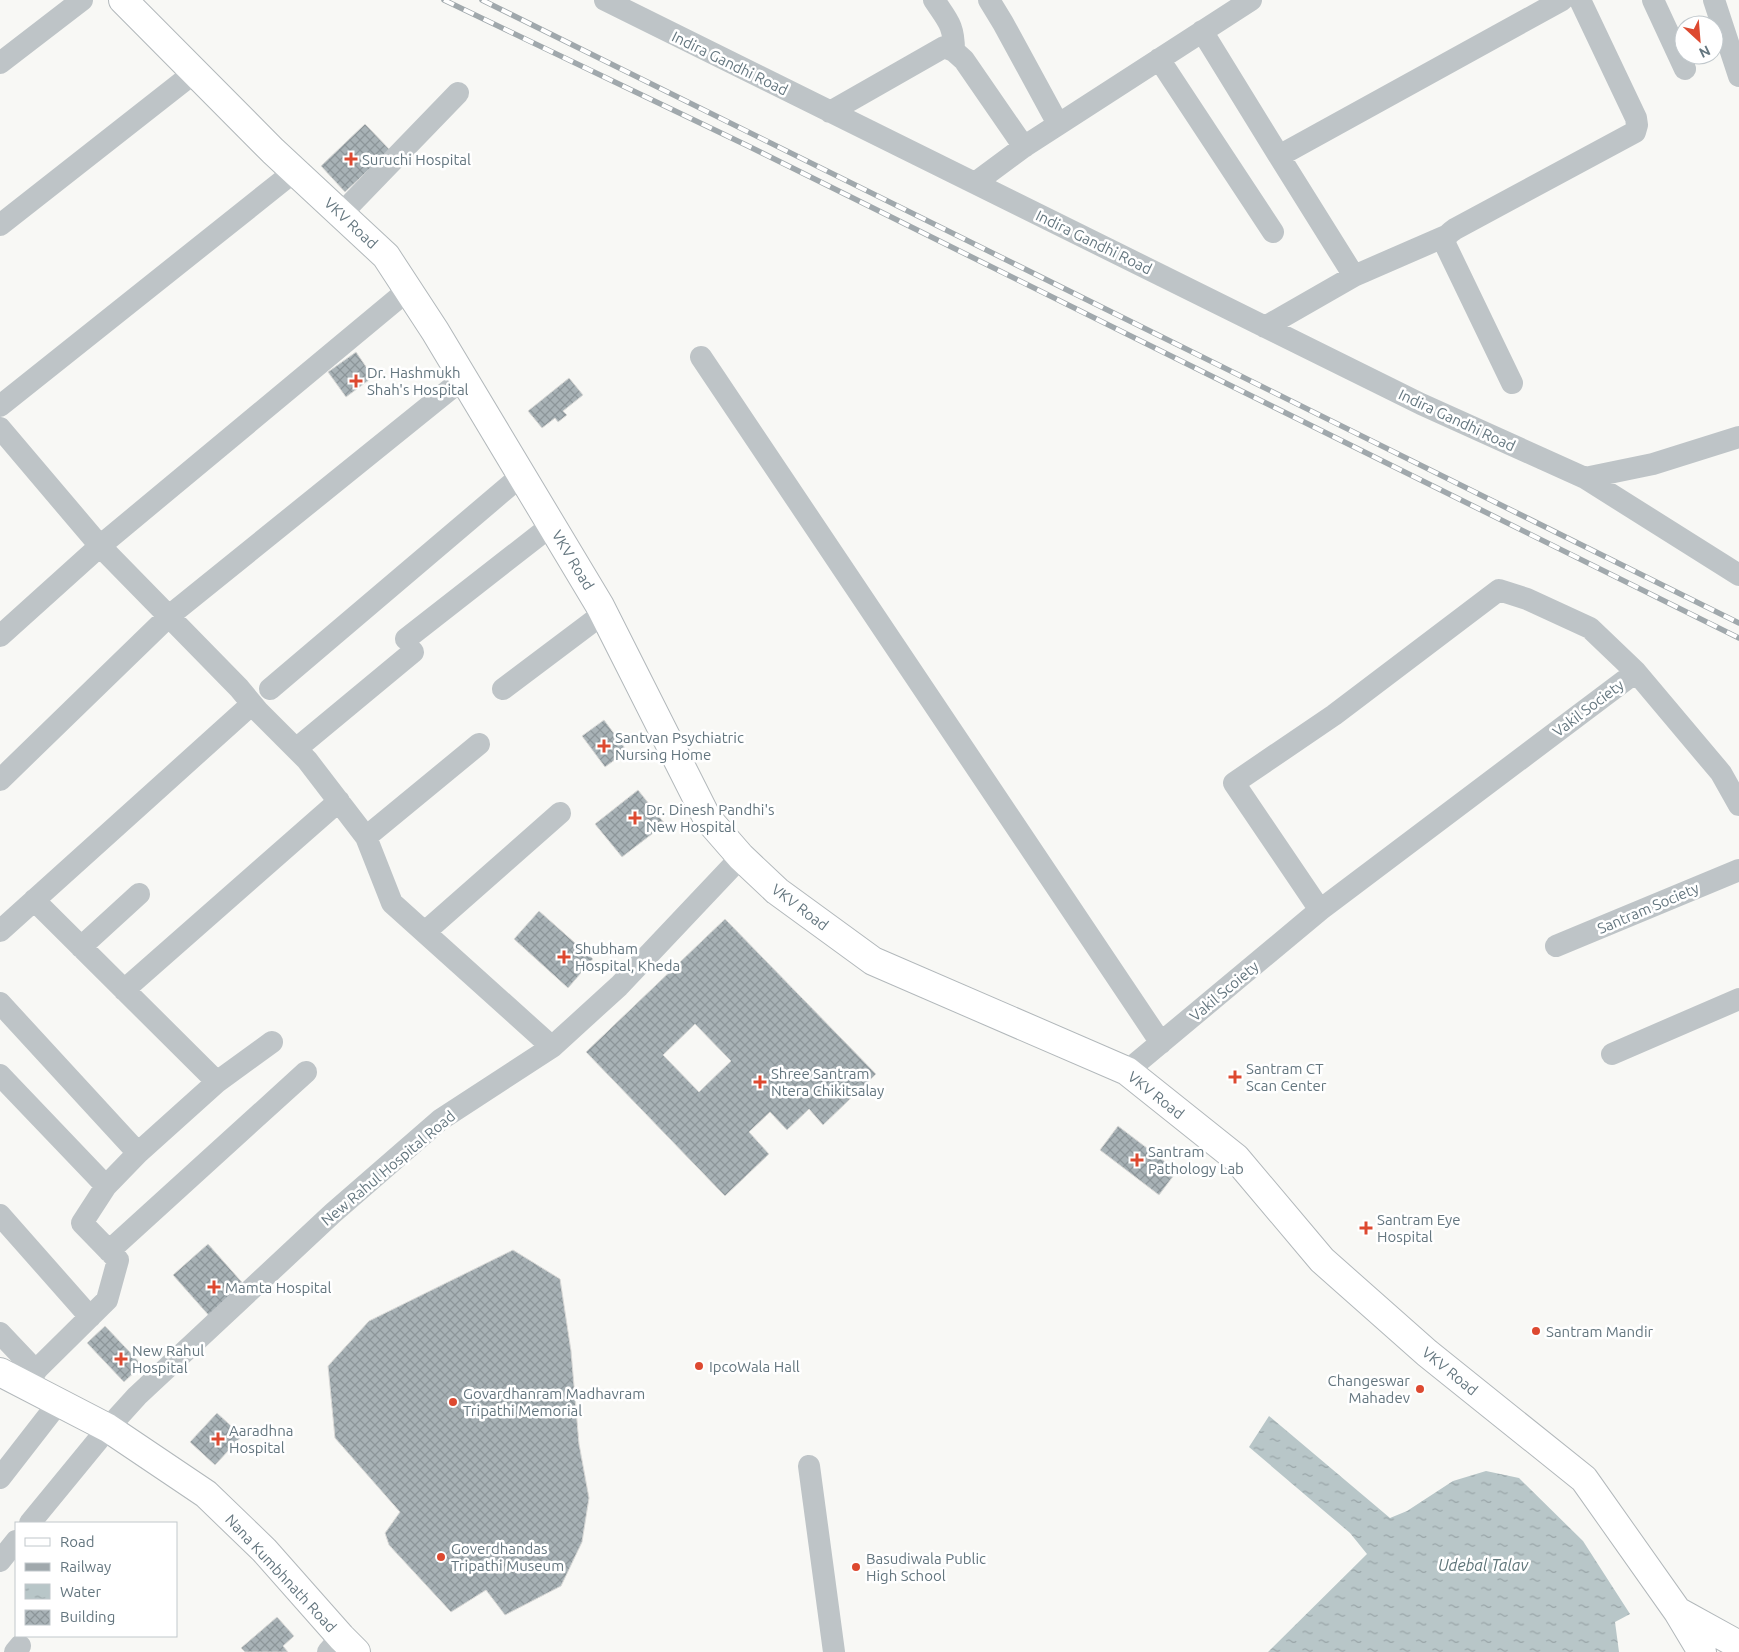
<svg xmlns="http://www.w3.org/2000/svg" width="1739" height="1652" font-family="Ubuntu,sans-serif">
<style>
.water{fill:url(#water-ripples)}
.building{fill:url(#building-cross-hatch);stroke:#d9d9d7;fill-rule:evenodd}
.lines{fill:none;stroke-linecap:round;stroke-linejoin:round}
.major-casing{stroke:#b2b8bb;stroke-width:30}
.minor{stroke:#bec4c7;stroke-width:22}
.major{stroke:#fff;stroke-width:28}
.rail-casing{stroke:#a0a8ac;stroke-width:5.5}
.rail{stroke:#fff;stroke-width:4;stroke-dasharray:11;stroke-linecap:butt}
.poi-dot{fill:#dd4930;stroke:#fff;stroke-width:2}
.labels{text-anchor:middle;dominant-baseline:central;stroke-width:5;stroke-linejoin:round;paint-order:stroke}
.street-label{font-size:15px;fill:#64767f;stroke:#fff}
.poi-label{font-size:15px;fill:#64767f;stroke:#fff;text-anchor:start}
.water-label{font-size:16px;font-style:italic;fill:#5e7579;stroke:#fff}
</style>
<defs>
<pattern id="water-ripples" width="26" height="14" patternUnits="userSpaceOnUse" patternTransform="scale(1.25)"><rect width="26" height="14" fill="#b8c6c8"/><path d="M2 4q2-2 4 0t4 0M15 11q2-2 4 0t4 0" fill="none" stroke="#99a5a8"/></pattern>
<pattern id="building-cross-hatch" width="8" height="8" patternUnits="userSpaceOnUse" patternTransform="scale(1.25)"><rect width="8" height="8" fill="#a8b2b6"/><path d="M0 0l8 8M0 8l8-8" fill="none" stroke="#8c9599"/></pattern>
</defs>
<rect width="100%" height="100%" fill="#f8f8f5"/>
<path class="water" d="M1269,1416L1390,1518L1407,1511L1453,1481L1486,1471L1519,1478L1583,1541L1630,1614L1615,1622L1619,1652H1268L1367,1554L1350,1533L1249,1447Z"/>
<path class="building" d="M365,124L390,150L345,192L321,166Z
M356,352L373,377L346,397L328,372Z
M569,378L583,395L563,411L567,415L558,422L555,418L542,428L528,411Z
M604,720L627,751L605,767L582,736Z
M638,790L665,824L622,857L595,824Z
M539,911L593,959L568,988L514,939Z
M725,919L876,1074L823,1125L809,1109L787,1130L770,1112L749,1132L769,1154L725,1196L586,1052ZM695,1024L731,1061L699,1092L663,1055Z
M1118,1126L1177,1171L1159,1195L1100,1150Z
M208,1244L247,1288L212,1319L173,1275Z
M513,1250L560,1279L571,1351L579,1444L589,1498L582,1542L561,1586L505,1615L486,1590L451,1612L389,1545L385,1533L400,1512L335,1438L328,1366L369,1321Z
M105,1326L142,1365L124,1382L87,1343Z
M217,1413L242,1436L215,1465L190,1442Z
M277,1617L294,1636L283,1646L288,1652H245L241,1648Z"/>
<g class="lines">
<g class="major-casing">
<path id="major" d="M123,0L273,151L386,256L435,331L600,606L707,818L741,857L777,891L873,961L1127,1071L1236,1158L1322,1260L1427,1353L1584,1479L1678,1612L1702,1652
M0,1372L108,1428L206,1494L264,1550L341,1637L356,1652
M1679,1612L1739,1645"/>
</g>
<path class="minor" d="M605,0L1421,404L1585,478L1739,575
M934,0C948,21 954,25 954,51
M989,0L1003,23L1058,124
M1653,0L1685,69
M1714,0L1739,76
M1202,31L1279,156
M1159,59L1273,232
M0,63L82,0
M830,112L944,47L954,51L964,60L1024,147
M975,183L1025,146L1251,0
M341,214L458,93
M0,225L195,72
M1354,276L1448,235
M1265,327L1354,276L1279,156L1562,0
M701,357L1161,1043
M1512,383L1446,246C1444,237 1448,234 1455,229L1635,132L1637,125L1636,118L1580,0
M0,406L295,171
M0,428L100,546L239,688L258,711L307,760L366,837L392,903L552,1047
M1585,478L1653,464L1739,437
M1499,590L1527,599L1590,628L1636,672L1320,910L1234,783L1334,715Z
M0,636L100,546L408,290
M406,639L552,525
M1636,672L1721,773L1739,805
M270,689L522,475
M503,689L604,613
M296,749L413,652
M0,780L169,616L464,378
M366,837L479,744
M34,900L217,1082
M0,931L252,704
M425,932L560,813
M1556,946L1739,870
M81,947L139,894
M124,990L339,801
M0,1003L138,1153
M1612,1054L1739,999
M1127,1071L1320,910
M0,1075L106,1186
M0,1215L90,1317
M109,1251L306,1072
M0,1333L36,1371
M23,1383L107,1300L118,1260L82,1223L106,1186L138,1153L217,1082L272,1042
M809,1466L834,1652
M0,1478L59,1402
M30,1523L108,1428L137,1396L333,1213L440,1120L552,1047L619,986L741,857
M0,1561L16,1541
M15,1652L20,1646
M328,1652L341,1637"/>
<use href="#major" class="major"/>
<g class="rail-casing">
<path id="rail" d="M444,0L746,145L1739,638
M482,0L1739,623"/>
</g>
<use href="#rail" class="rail"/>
</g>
<g class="poi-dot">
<path d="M348.5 151.5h5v5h5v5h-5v5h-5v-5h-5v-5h5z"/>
<path d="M353.5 373.5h5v5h5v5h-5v5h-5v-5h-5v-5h5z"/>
<path d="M601.5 738.5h5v5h5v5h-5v5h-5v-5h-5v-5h5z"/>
<path d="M632.5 810.5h5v5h5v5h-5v5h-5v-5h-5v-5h5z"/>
<path d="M561.5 949.5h5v5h5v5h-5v5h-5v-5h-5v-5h5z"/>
<path d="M1232.5 1069.5h5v5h5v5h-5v5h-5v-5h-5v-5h5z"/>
<path d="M757.5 1074.5h5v5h5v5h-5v5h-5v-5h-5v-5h5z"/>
<path d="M1134.5 1152.5h5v5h5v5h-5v5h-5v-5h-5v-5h5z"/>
<path d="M1363.5 1220.5h5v5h5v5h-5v5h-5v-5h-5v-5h5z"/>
<path d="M211.5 1279.5h5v5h5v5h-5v5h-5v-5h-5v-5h5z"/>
<circle cx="1536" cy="1331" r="5"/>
<path d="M118.5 1351.5h5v5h5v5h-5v5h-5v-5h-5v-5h5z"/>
<circle cx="699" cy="1366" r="5"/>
<circle cx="1420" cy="1389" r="5"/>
<circle cx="453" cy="1402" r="5"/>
<path d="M215.5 1431.5h5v5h5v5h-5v5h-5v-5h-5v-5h5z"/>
<circle cx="441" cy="1557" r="5"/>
<circle cx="856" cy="1567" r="5"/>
</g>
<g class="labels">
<g class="street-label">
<text transform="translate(730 63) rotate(26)">Indira Gandhi Road</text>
<text transform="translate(351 223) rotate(43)">VKV Road</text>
<text transform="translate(1094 242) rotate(26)">Indira Gandhi Road</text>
<text transform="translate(1457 420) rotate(25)">Indira Gandhi Road</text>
<text transform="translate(573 560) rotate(59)">VKV Road</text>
<text transform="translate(1588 708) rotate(-37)">Vakil Society</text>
<text transform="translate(800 907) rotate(37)">VKV Road</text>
<text transform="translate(1648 908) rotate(-23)">Santram Society</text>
<text transform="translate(1224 991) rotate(-40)">Vakil Scoiety</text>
<text transform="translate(1156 1095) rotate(38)">VKV Road</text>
<text transform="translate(388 1168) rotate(-40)">New Rahul Hospital Road</text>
<text transform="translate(1450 1371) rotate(39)">VKV Road</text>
<text transform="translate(281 1573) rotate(47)">Nana Kumbhnath Road</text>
</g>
<g class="poi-label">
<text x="362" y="159">Suruchi Hospital</text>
<text x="367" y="372">Dr. Hashmukh<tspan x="367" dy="17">Shah's Hospital</tspan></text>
<text x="615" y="737">Santvan Psychiatric<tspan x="615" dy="17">Nursing Home</tspan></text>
<text x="646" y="809">Dr. Dinesh Pandhi's<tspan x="646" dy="17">New Hospital</tspan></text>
<text x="575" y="948">Shubham<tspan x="575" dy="17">Hospital, Kheda</tspan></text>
<text x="1246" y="1068">Santram CT<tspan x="1246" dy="17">Scan Center</tspan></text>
<text x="771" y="1073">Shree Santram<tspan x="771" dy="17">Ntera Chikitsalay</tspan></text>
<text x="1148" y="1151">Santram<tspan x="1148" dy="17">Pathology Lab</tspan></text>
<text x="1377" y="1219">Santram Eye<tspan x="1377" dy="17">Hospital</tspan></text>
<text x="225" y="1287">Mamta Hospital</text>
<text x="1546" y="1331">Santram Mandir</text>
<text x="132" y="1350">New Rahul<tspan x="132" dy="17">Hospital</tspan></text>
<text x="709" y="1366">IpcoWala Hall</text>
<text x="1410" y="1380" text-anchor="end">Changeswar<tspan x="1410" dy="17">Mahadev</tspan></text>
<text x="463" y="1393">Govardhanram Madhavram<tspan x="463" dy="17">Tripathi Memorial</tspan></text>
<text x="229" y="1430">Aaradhna<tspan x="229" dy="17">Hospital</tspan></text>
<text x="451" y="1548">Goverdhandas<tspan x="451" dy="17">Tripathi Museum</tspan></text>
<text x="866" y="1558">Basudiwala Public<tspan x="866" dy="17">High School</tspan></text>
</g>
<g class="water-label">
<text x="1483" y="1565">Udebal Talav</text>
</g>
</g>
<rect x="15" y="1522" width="162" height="115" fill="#ffffff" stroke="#c1c8cc"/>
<rect x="25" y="1538" width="25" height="8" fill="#ffffff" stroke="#c1c8cc"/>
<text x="60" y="1547" font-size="15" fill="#64767f">Road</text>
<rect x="25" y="1563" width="25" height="8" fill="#a0a8ac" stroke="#c1c8cc"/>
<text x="60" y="1572" font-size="15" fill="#64767f">Railway</text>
<rect x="25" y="1584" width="25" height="15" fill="url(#water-ripples)" stroke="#c1c8cc"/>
<text x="60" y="1597" font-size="15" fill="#64767f">Water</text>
<rect x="25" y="1610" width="25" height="15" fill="url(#building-cross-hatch)" stroke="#c1c8cc"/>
<text x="60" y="1622" font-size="15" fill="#64767f">Building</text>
<g transform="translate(1699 40) rotate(154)"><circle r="24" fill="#ffffff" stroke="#c1c8cc"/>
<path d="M0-4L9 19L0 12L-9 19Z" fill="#dd4930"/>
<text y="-8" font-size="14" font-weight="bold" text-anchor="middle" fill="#64767f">N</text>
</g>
</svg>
